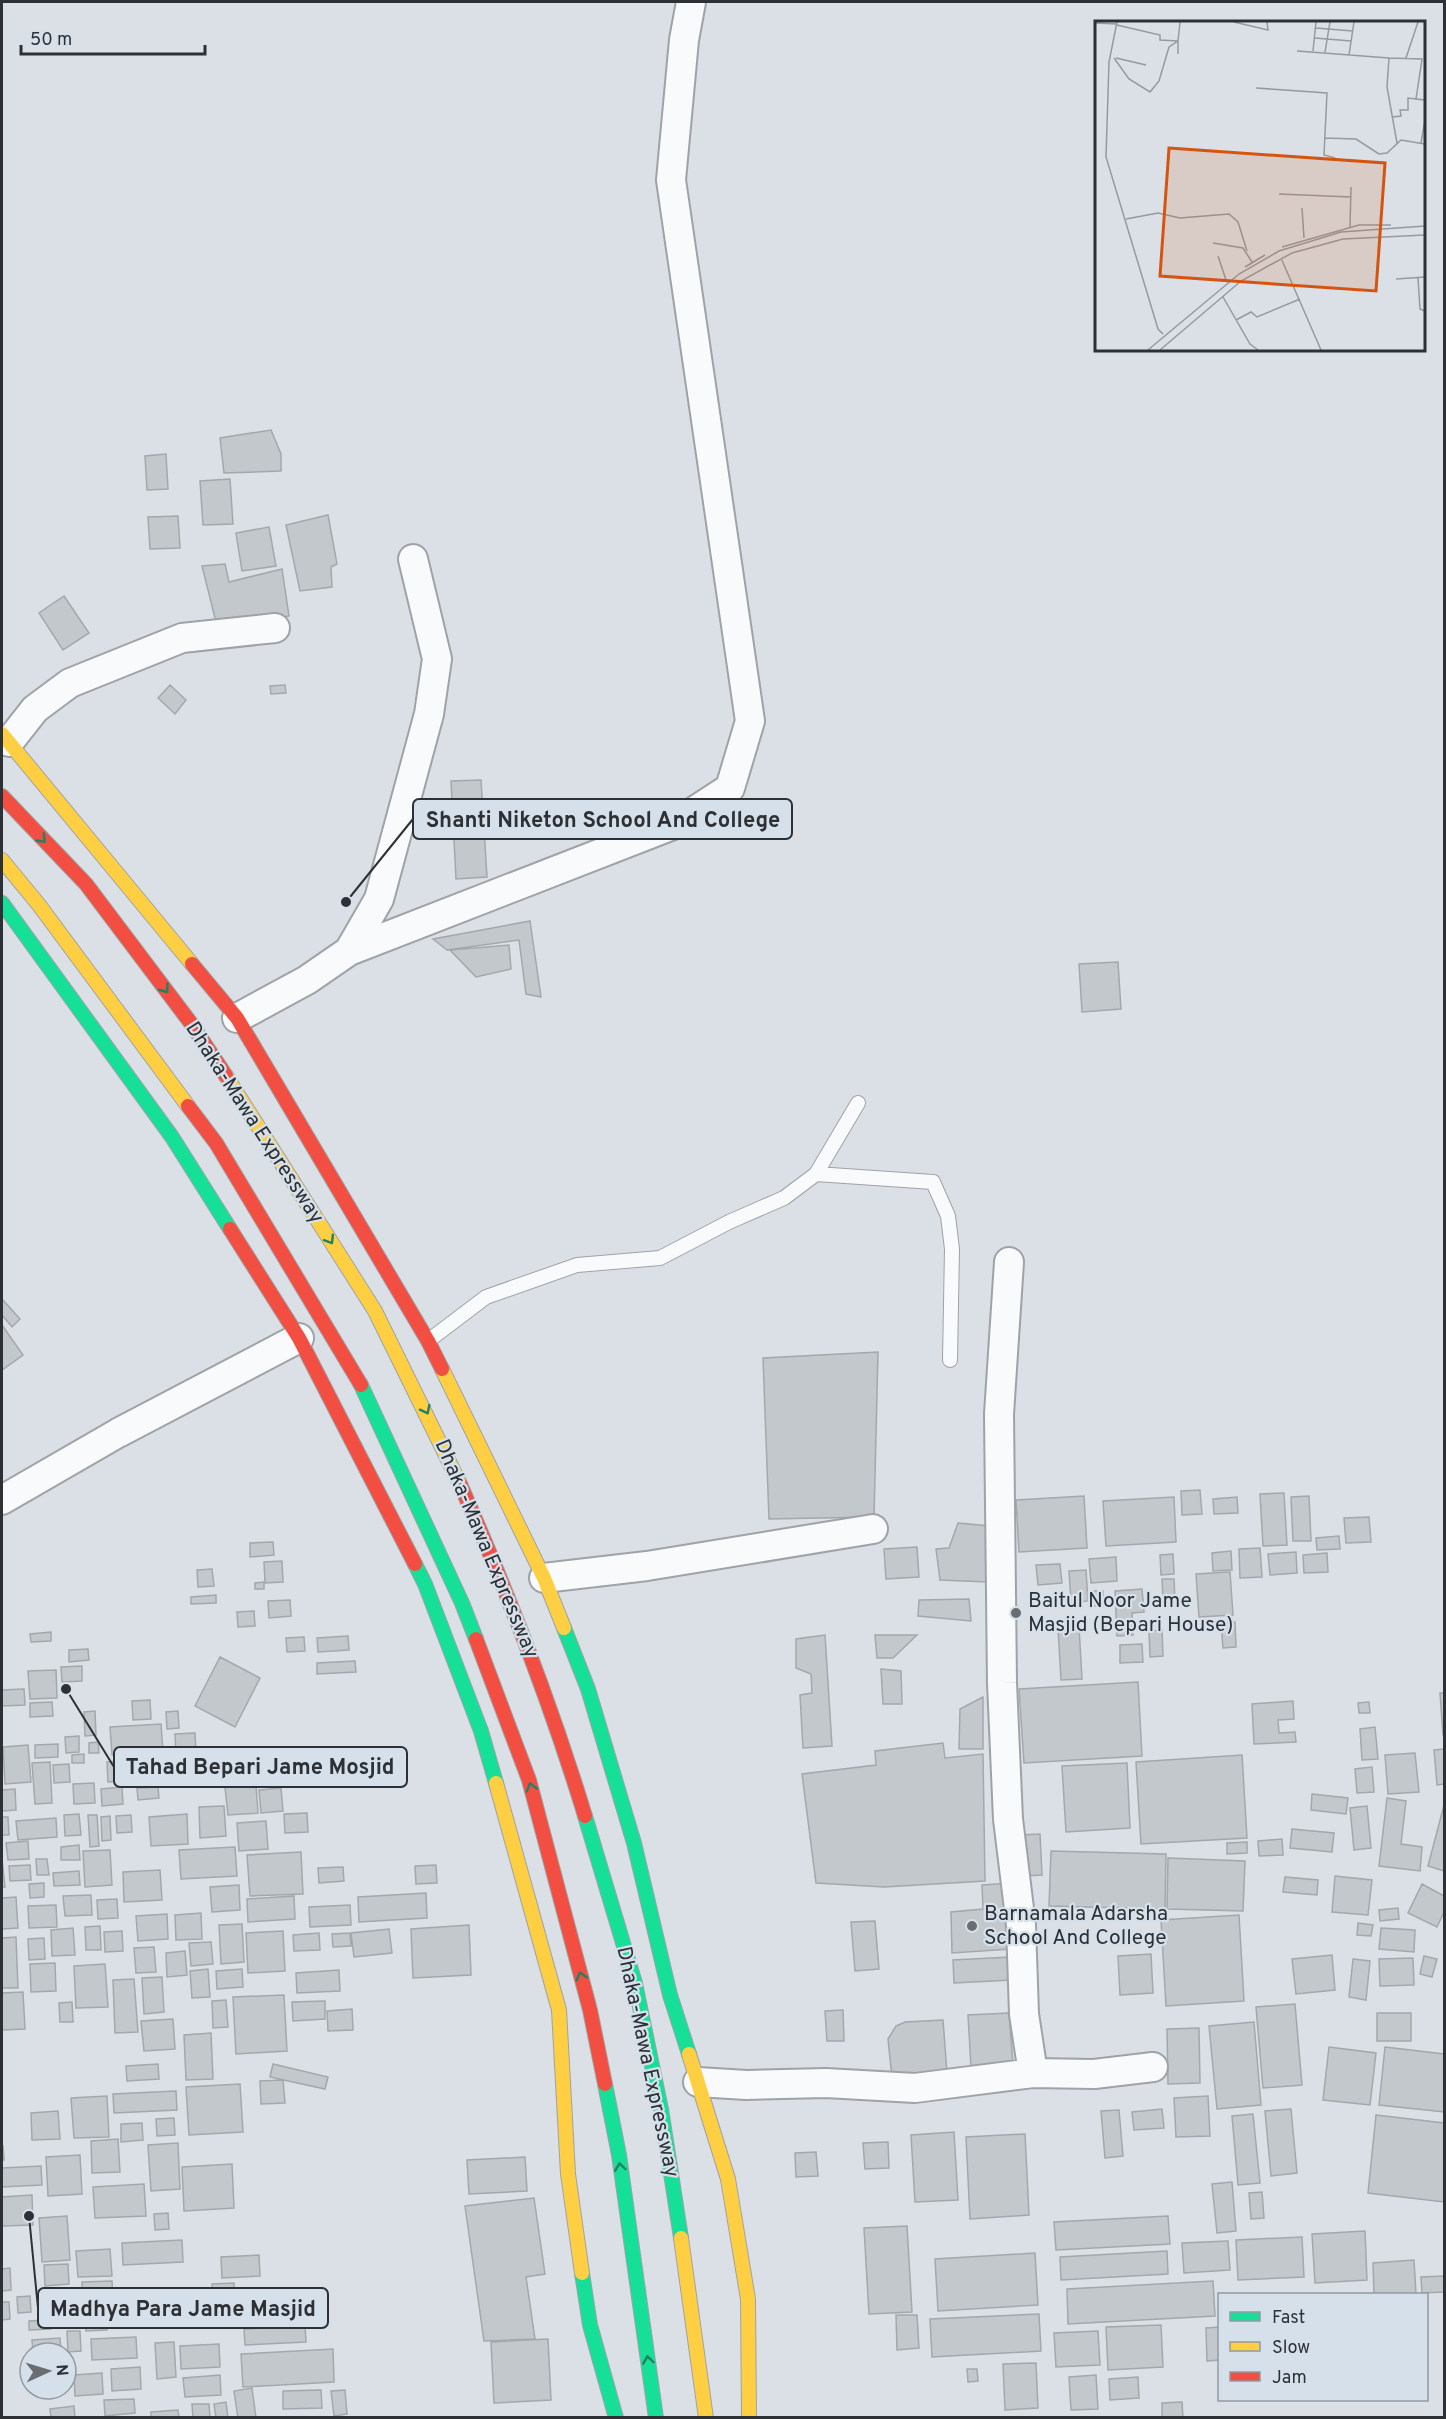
<svg xmlns="http://www.w3.org/2000/svg" width="1446" height="2419" font-family="Overpass,sans-serif">
<style>
.building{fill:#c3c8cc;stroke:#a4a8ac;stroke-width:1.5}
.lines{fill:none;stroke-linecap:round;stroke-linejoin:round}
.lane-casing{stroke:#9fa3a7;stroke-width:16}
.street-casing{stroke:#9fa3a7;stroke-width:32}
.fast-casing{stroke:#9fa3a7;stroke-width:16}
.slow-casing{stroke:#9fa3a7;stroke-width:16}
.jam-casing{stroke:#9fa3a7;stroke-width:16}
.lane{stroke:#f9fafb;stroke-width:14}
.street{stroke:#f9fafb;stroke-width:28}
.fast{stroke:#16e098;stroke-width:14}
.slow{stroke:#ffcf43;stroke-width:14}
.jam{stroke:#f24e42;stroke-width:14}
.oneway{stroke:#238062}
.poi-dot{fill:#6a6e73;stroke:#d6e0ea;stroke-width:2}
.labels{text-anchor:middle;dominant-baseline:central;stroke-width:4.5;stroke-linejoin:round;paint-order:stroke}
.street-label{font-size:21px;fill:#2d3135;stroke:#d6e0ea}
.poi-label{font-size:21px;fill:#2d3135;stroke:#d6e0ea;text-anchor:start}
.inset-road{fill:none;stroke:#959a9f;stroke-width:1.5}
.view{fill:#d55510;fill-opacity:0.15;stroke:#d55510;stroke-width:3}
.inset-edge{fill:none;stroke:#2d3135;stroke-width:3}
.leader{fill:none;stroke:#2d3135;stroke-width:2}
.callout-dot{fill:#2d3135;stroke:#d6e0ea;stroke-width:2}
.callout{fill:#d6e0ea;stroke:#2d3135;stroke-width:2}
.callout-label{font-size:22px;text-anchor:middle;font-weight:bold;fill:#2d3135}
</style>
<rect width="100%" height="100%" fill="#dae0e6"/>
<path class="building" d="M271,430L281,454V471L224,473L220,438Z
M166,454L168,489L147,490L145,456Z
M230,479L233,524L203,525L200,481Z
M328,515L337,564L331,567L332,587L300,591L286,525Z
M178,516L180,548L150,549L148,517Z
M269,527L276,566L242,571L236,533Z
M225,564L229,582L282,569L289,616L218,630L202,566Z
M64,596L89,633L63,650L39,613Z
M170,685L186,700L175,714L158,698Z
M285,685L286,693L271,694L270,686Z
M481,780L487,877L456,879L451,781Z
M530,921L541,997L526,994L519,940L447,950L433,939Z
M509,945L511,969L476,977L450,950Z
M1118,962L1121,1009L1082,1012L1079,964Z
M2,1299L20,1319L12,1327L2,1315Z
M2,1325L23,1355L2,1370Z
M878,1352L874,1517L769,1519L763,1358Z
M1200,1490L1202,1514L1182,1515L1181,1491Z
M1284,1493L1287,1545L1263,1546L1260,1494Z
M1084,1496L1087,1548L1019,1552L1016,1500Z
M1309,1496L1311,1541H1293L1291,1497Z
M1174,1497L1176,1542L1106,1546L1103,1501Z
M1237,1497L1238,1513L1214,1514L1213,1499Z
M1369,1517L1371,1542L1346,1543L1344,1518Z
M958,1523L990,1526L988,1582L940,1580L936,1549L949,1548Z
M1339,1536L1340,1549L1317,1550L1316,1538Z
M273,1542L274,1555L250,1557V1543Z
M917,1547L919,1577L886,1579L884,1549Z
M1260,1548L1262,1577L1240,1578L1239,1549Z
M1231,1551L1232,1570L1213,1571L1212,1553Z
M1296,1552L1297,1573L1270,1575L1268,1554Z
M1327,1553L1328,1572L1304,1573L1303,1555Z
M1173,1554L1174,1574L1161,1575L1160,1555Z
M1116,1557L1117,1581L1091,1583L1089,1559Z
M282,1561L283,1582L265,1583L264,1562Z
M1060,1564L1062,1583L1038,1585L1036,1565Z
M212,1569L214,1586L198,1587L197,1570Z
M1086,1570L1088,1601L1071,1602L1069,1571Z
M1230,1572L1233,1615L1199,1617L1196,1574Z
M1162,1579H1174L1175,1600H1163Z
M264,1582V1589H255V1583Z
M1142,1589L1144,1612L1132,1613L1133,1635L1117,1636L1115,1591Z
M1091,1591H1103V1606H1092Z
M216,1595V1603L191,1604V1597Z
M969,1599L971,1621L918,1616L919,1600Z
M290,1600L291,1616L269,1618L268,1601Z
M254,1611L255,1626L238,1627L237,1612Z
M1235,1622L1236,1647L1223,1648L1221,1623Z
M1079,1627L1082,1679L1061,1680L1058,1628Z
M1162,1630L1163,1656L1150,1657L1149,1631Z
M51,1632V1641L31,1642L30,1634Z
M825,1635L832,1746L803,1748L800,1695L812,1693L811,1674L796,1668V1639Z
M875,1635H917L893,1658H877Z
M348,1636L349,1650L318,1652L317,1638Z
M304,1637L305,1651L287,1652L286,1638Z
M1142,1644L1143,1662L1120,1663V1645Z
M88,1649L89,1660L69,1662V1650Z
M220,1657L260,1678L235,1727L195,1706Z
M355,1661L356,1672L317,1674V1663Z
M82,1666V1681L62,1682L61,1667Z
M881,1669L901,1671L902,1704H883Z
M56,1670L57,1698L30,1699L28,1671Z
M1138,1682L1142,1756L1024,1763L1019,1689Z
M24,1689L25,1705L2,1706V1690Z
M1440,1693H1444V1735H1443Z
M983,1697V1749H959L960,1709Z
M150,1700L151,1719L133,1720L132,1701Z
M1293,1701L1294,1719L1278,1720L1279,1733L1295,1732L1296,1742L1254,1744L1252,1704Z
M52,1702L53,1716L30,1717V1703Z
M1369,1702L1370,1713H1359L1358,1703Z
M95,1711L96,1735L85,1736L84,1712Z
M178,1711L179,1728L167,1729L166,1712Z
M161,1724L163,1752L112,1755L110,1727Z
M1375,1727L1378,1759L1362,1760L1360,1729Z
M195,1733L196,1753L176,1755L175,1734Z
M79,1736V1752L66,1753L65,1737Z
M98,1742L99,1753H89V1743Z
M943,1743L945,1758L983,1754L985,1881L884,1887L816,1883L802,1774L876,1765L875,1751Z
M58,1744V1757L35,1758V1745Z
M28,1745L31,1782L5,1784L3,1747Z
M1444,1749V1784L1437,1785L1434,1750Z
M1415,1753L1419,1792L1388,1794L1385,1755Z
M84,1754V1763H72V1755Z
M1242,1755L1247,1838L1141,1844L1136,1762Z
M156,1759L157,1779L108,1782L107,1762Z
M50,1762L52,1803L35,1804L32,1763Z
M1127,1763L1130,1828L1066,1832L1062,1766Z
M69,1764L70,1782L54,1783L53,1765Z
M1372,1767L1374,1792L1357,1793L1355,1769Z
M94,1783L95,1803L74,1804L73,1784Z
M256,1785L258,1813L228,1815L225,1787Z
M122,1787L123,1804L102,1806L101,1789Z
M158,1787L159,1798L138,1800L137,1788Z
M281,1788L283,1811L261,1813L259,1790Z
M15,1789L16,1810L2,1811V1790Z
M1312,1794L1348,1798L1346,1814L1311,1810Z
M1387,1798L1406,1801L1401,1844L1422,1847L1420,1871L1379,1866Z
M1444,1805V1871L1428,1866Z
M224,1806L226,1836L200,1838L199,1807Z
M1367,1806L1371,1848L1354,1850L1350,1808Z
M307,1813L308,1832L285,1833L284,1814Z
M79,1814L81,1835L65,1836L64,1815Z
M187,1814L188,1844L151,1846L149,1817Z
M88,1815H97L99,1846L90,1847Z
M131,1815L132,1832L117,1833L116,1816Z
M110,1816L111,1840L102,1841L101,1817Z
M2,1817H8L9,1835H2Z
M56,1818L57,1837L18,1840L16,1821Z
M266,1821L268,1849L239,1851L237,1823Z
M1292,1829L1334,1833L1332,1852L1290,1848Z
M1040,1834L1042,1875L1022,1876L1020,1835Z
M1282,1839L1283,1855L1259,1856L1258,1841Z
M28,1841L29,1859L8,1860L6,1843Z
M1247,1842V1853L1227,1854V1843Z
M79,1845L80,1860H61V1847Z
M235,1847L237,1876L181,1879L179,1850Z
M110,1850L112,1885L85,1887L83,1851Z
M1051,1851L1166,1854L1165,1909L1049,1906Z
M301,1852L303,1894L250,1896L247,1855Z
M1168,1858L1245,1861L1243,1911L1167,1909Z
M2,1859L5,1887H2Z
M36,1859H47L49,1875H37Z
M30,1865L31,1880L10,1881L9,1866Z
M436,1865L437,1883L416,1884L415,1866Z
M343,1867L344,1881L319,1883L318,1868Z
M160,1870L162,1900L124,1902L123,1872Z
M79,1871L80,1885L54,1886L53,1873Z
M1335,1876L1372,1880L1368,1915L1332,1912Z
M1285,1877L1318,1880L1317,1895L1283,1892Z
M44,1883V1897L30,1898L29,1884Z
M1012,1883L1011,1949L952,1953L951,1912L983,1909L982,1885Z
M1422,1884L1444,1896V1912L1437,1927L1408,1913Z
M239,1885L240,1910L212,1912L210,1887Z
M426,1893L427,1918L359,1922L358,1897Z
M91,1895L92,1915L65,1916L63,1896Z
M294,1896L295,1919L248,1922L247,1899Z
M16,1897L18,1928L2,1929V1898Z
M117,1899L118,1918L98,1919L97,1900Z
M56,1905L57,1927L29,1928L28,1906Z
M350,1905L351,1925L310,1927L309,1907Z
M1398,1908L1399,1919L1380,1921L1379,1910Z
M201,1913L202,1939L176,1940L175,1915Z
M167,1914L168,1939L138,1941L136,1916Z
M1239,1915L1244,2001L1166,2006L1161,1920Z
M875,1921L879,1969L855,1971L851,1922Z
M1358,1923L1373,1925L1371,1936L1357,1935Z
M242,1924L244,1962L221,1964L219,1925Z
M469,1925L471,1975L413,1978L411,1929Z
M100,1926L101,1950H86L85,1927Z
M73,1928L75,1955L52,1956L51,1930Z
M1381,1928L1415,1930L1414,1952L1379,1949Z
M389,1929L392,1953L354,1957L351,1933Z
M122,1931L123,1951L105,1952L104,1932Z
M283,1931L285,1971L248,1973L246,1933Z
M319,1933L320,1950L294,1951L293,1935Z
M350,1933L351,1946L333,1947L332,1934Z
M16,1937L18,1988H2V1938Z
M44,1938L45,1959L29,1960L28,1939Z
M211,1942L213,1964L191,1966L189,1943Z
M154,1947L156,1972L136,1973L134,1948Z
M185,1951L187,1975L167,1977L166,1953Z
M1151,1954L1153,1993L1120,1995L1118,1956Z
M1332,1955L1335,1990L1296,1994L1292,1959Z
M1424,1956L1437,1959L1432,1977L1420,1974Z
M1010,1957L1012,1980L954,1983L953,1960Z
M1413,1958L1414,1985L1380,1986L1379,1959Z
M1353,1959L1370,1961L1366,2000L1349,1997Z
M55,1963L56,1991L31,1992L30,1964Z
M105,1964L108,2007L76,2008L74,1966Z
M208,1969L210,1997L192,1998L190,1971Z
M242,1969L243,1987L217,1989L216,1971Z
M339,1970L340,1991L297,1993L296,1973Z
M162,1977L164,2012L144,2014L142,1978Z
M134,1979L138,2032L115,2033L113,1980Z
M23,1992L25,2029L2,2030V1993Z
M284,1995L287,2051L236,2054L233,1997Z
M226,2000L228,2027L213,2028L212,2001Z
M325,2001V2019L293,2021L292,2002Z
M72,2002L73,2022H60L59,2003Z
M1295,2004L1302,2085L1263,2088L1256,2007Z
M352,2009L353,2030L328,2031L327,2011Z
M843,2010L844,2041H827L825,2011Z
M1009,2013L1013,2064L971,2067L968,2015Z
M1377,2013H1411V2041H1377Z
M173,2019L175,2049L144,2051L141,2021Z
M943,2020L947,2073L892,2078L888,2039L896,2026L905,2022Z
M1254,2022L1261,2105L1217,2109L1209,2026Z
M1199,2028L1200,2083L1168,2084L1167,2029Z
M211,2033L213,2079L186,2080L184,2035Z
M1329,2047L1376,2053L1370,2105L1323,2100Z
M1385,2047L1444,2054V2112L1379,2105Z
M158,2064L159,2079L127,2081L126,2066Z
M273,2064L328,2077L325,2089L270,2077Z
M283,2080L285,2103L261,2104L260,2081Z
M240,2084L243,2132L189,2135L186,2087Z
M176,2091L177,2110L114,2113L113,2094Z
M107,2096L109,2137L74,2138L71,2098Z
M1208,2096L1210,2136L1176,2137L1174,2098Z
M1162,2109L1164,2128L1134,2130L1132,2112Z
M1291,2109L1297,2173L1271,2176L1265,2111Z
M1119,2110L1123,2156L1105,2158L1101,2111Z
M58,2111L60,2139L32,2140L31,2113Z
M1253,2114L1260,2183L1238,2185L1232,2116Z
M1376,2115L1444,2123V2202L1368,2193Z
M174,2118L175,2135L157,2136L156,2119Z
M142,2123L143,2140L121,2142V2124Z
M954,2132L958,2200L915,2202L911,2135Z
M1025,2134L1029,2215L970,2219L966,2137Z
M118,2139L120,2172L92,2173L91,2141Z
M888,2142L889,2168L865,2169L863,2143Z
M178,2143L180,2189L151,2191L148,2145Z
M2,2146H3L4,2160H2Z
M816,2152L818,2176L796,2177L795,2153Z
M80,2155L82,2194L48,2196L46,2157Z
M525,2157L527,2191L469,2194L467,2160Z
M232,2164L234,2208L184,2211L182,2167Z
M41,2166L42,2185L2,2187V2168Z
M1232,2182L1236,2231L1217,2233L1212,2184Z
M144,2184L146,2216L95,2218L93,2187Z
M1262,2192L1264,2218L1251,2219L1249,2193Z
M32,2195L33,2225L2,2226V2197Z
M534,2198L545,2274L526,2277L535,2339L484,2341L465,2206Z
M168,2213L169,2229L155,2230L154,2214Z
M67,2216L70,2260L42,2262L39,2218Z
M1168,2216L1170,2244L1056,2250L1054,2222Z
M907,2226L912,2312L869,2314L864,2228Z
M1365,2231L1367,2280L1315,2283L1312,2234Z
M1302,2237L1304,2277L1238,2280L1236,2240Z
M182,2240L183,2262L123,2265L122,2243Z
M1228,2241L1230,2270L1184,2273L1182,2243Z
M110,2249L112,2276L78,2277L76,2251Z
M1167,2251L1168,2274L1061,2280L1060,2257Z
M1035,2253L1038,2305L938,2311L935,2259Z
M259,2255L260,2276L222,2278L221,2257Z
M1414,2260L1416,2294H1374L1373,2263Z
M68,2264L69,2284L45,2286L44,2265Z
M10,2268L11,2290L2,2291V2269Z
M1444,2276V2292L1422,2293L1421,2277Z
M112,2281L113,2299L82,2301V2282Z
M1213,2281L1215,2316L1068,2324L1067,2289Z
M234,2283L235,2310L213,2312L212,2284Z
M308,2288L309,2303L260,2306V2291Z
M30,2296L31,2312L18,2313L17,2297Z
M2,2302H9L10,2319L2,2320Z
M106,2303L107,2330L86,2331L85,2305Z
M1039,2314L1041,2351L932,2357L930,2319Z
M896,2315H917L919,2348L897,2350Z
M50,2320L51,2329L29,2330V2321Z
M1161,2325L1163,2367L1108,2370L1106,2327Z
M305,2326L306,2342L245,2345L244,2329Z
M1220,2327V2360L1207,2361L1206,2328Z
M67,2331H80L81,2351L68,2352Z
M1098,2331L1100,2365L1056,2367L1054,2333Z
M136,2337L137,2358L92,2360L91,2339Z
M60,2338L61,2353H33L32,2340Z
M548,2339L551,2400L494,2403L491,2342Z
M174,2342L176,2377L157,2379L155,2343Z
M219,2344L220,2367L181,2369L180,2346Z
M333,2349L334,2382L243,2387L241,2354Z
M1036,2363L1038,2408L1005,2410L1003,2364Z
M66,2364H70L71,2387L66,2388Z
M140,2367L141,2389L112,2391L111,2369Z
M967,2369H977L978,2381L968,2382Z
M102,2373L103,2394L75,2396L74,2375Z
M220,2375L221,2395L185,2397L183,2378Z
M1096,2375L1098,2409L1071,2410L1069,2377Z
M1138,2377L1139,2398L1110,2400L1109,2379Z
M252,2388L256,2418H238L234,2391Z
M321,2390L322,2408L283,2409V2391Z
M345,2390L347,2414L334,2416L331,2391Z
M134,2399L135,2413L105,2416L104,2400Z
M226,2402L228,2418H216L214,2404Z
M1182,2402L1183,2418H1162V2403Z
M192,2404H209L210,2418H193Z
M74,2406L75,2418H51L50,2409Z
M178,2410L179,2418H151V2412Z"/>
<g class="lines">
<g class="lane-casing">
<path id="lane" d="M816,1174L933,1182L948,1216L952,1249L950,1360
M428,1341L486,1297L577,1265L660,1258L729,1222L784,1198L816,1174L858,1103"/>
</g>
<g class="street-casing">
<path id="street" d="M9,742L35,709L70,683L182,638L275,628
M349,951L673,825L730,788L750,721L671,180L684,40L691,2
M237,1018L307,980L349,951L379,899L429,714L437,659L413,559
M1009,1262L999,1414L1002,1683L1008,1819L1021,1925L1024,2014L1033,2073
M2,1500L118,1433L299,1338
M544,1578L647,1566L873,1529
M698,2082L746,2085L826,2083L915,2088L1033,2073L1094,2074L1153,2067"/>
</g>
<g class="fast-casing">
<path id="fast" d="M2,903L172,1137L230,1229
M361,1385L462,1603L476,1639
M415,1564L425,1584L481,1731L496,1783
M564,1628L588,1689L634,1843L670,1995L689,2054
M585,1816L635,1983L661,2109L681,2238
M605,2084L619,2155L656,2418
M582,2273L590,2325L616,2418"/>
</g>
<g class="slow-casing">
<path id="slow" d="M2,734L192,964
M2,860L39,905L188,1106
M226,1076L375,1311L460,1484
M442,1369L544,1578L564,1628
M496,1783L559,2010L568,2174L582,2273
M689,2054L728,2179L748,2299L749,2418
M681,2238L706,2418"/>
</g>
<g class="jam-casing">
<path id="jam" d="M2,796L86,884L190,1022L226,1076
M192,964L237,1018L428,1341L442,1369
M188,1106L216,1143L361,1385
M230,1229L299,1338L415,1564
M460,1484C508,1593 550,1701 585,1816
M476,1639L529,1780L590,2010L605,2084"/>
</g>
<use href="#lane" class="lane"/>
<use href="#street" class="street"/>
<use href="#fast" class="fast"/>
<use href="#slow" class="slow"/>
<use href="#jam" class="jam"/>
</g>
<defs><path id="oneway-chevron" d="M-2-3.5L2.5 0L-2 3.5" fill="none" stroke-width="1.6" stroke-linecap="round" stroke-linejoin="round" transform="scale(1.5)"/></defs>
<g class="oneway">
<use href="#oneway-chevron" transform="translate(42 839) rotate(46)"/>
<use href="#oneway-chevron" transform="translate(165 989) rotate(53)"/>
<use href="#oneway-chevron" transform="translate(330 1240) rotate(58)"/>
<use href="#oneway-chevron" transform="translate(426 1410) rotate(63)"/>
<use href="#oneway-chevron" transform="translate(531 1787) rotate(-106)"/>
<use href="#oneway-chevron" transform="translate(581 1976) rotate(-105)"/>
<use href="#oneway-chevron" transform="translate(620 2167) rotate(-98)"/>
<use href="#oneway-chevron" transform="translate(648 2360) rotate(-98)"/>
</g>
<g class="poi-dot">
<circle cx="1016" cy="1613" r="6"/>
<circle cx="972" cy="1926" r="6"/>
</g>
<g class="labels">
<g class="street-label">
<text transform="translate(254 1123) rotate(57)">Dhaka-Mawa Expressway</text>
<text transform="translate(486 1549) rotate(67)">Dhaka-Mawa Expressway</text>
<text transform="translate(647 2062) rotate(78)">Dhaka-Mawa Expressway</text>
</g>
<g class="poi-label">
<text x="1028" y="1601">Baitul Noor Jame<tspan x="1028" dy="24">Masjid (Bepari House)</tspan></text>
<text x="984" y="1914">Barnamala Adarsha<tspan x="984" dy="24">School And College</tspan></text>
</g>
</g>
<g transform="translate(1095 21)">
<rect width="330" height="330" fill="#dae0e6"/>
<path class="inset-road" d="M22,1L14,41L11,136L63,308L68,313M139,1L173,9L172,1M0,2L22,3M22,4L65,14V19L83,20L85,1M221,7L258,10M220,17L256,20M202,30L294,37M218,30L221,1M230,31L235,1M254,34L259,1M19,37L34,58L55,71L64,60L74,26L83,20V33M21,37L51,44M311,37L323,1M161,67L232,72L229,134L240,137M297,96L306,95L305,89H313V77L321,78M230,117L261,118L284,133L292,132L306,119L330,123M302,122L292,66L294,37L327,38L321,78L330,79M326,122L330,99M184,173L256,176M207,187L209,217M31,198L63,192L85,197L134,193L143,201L152,230M255,206L256,166M118,222L148,227L157,241M187,226L264,204H296M123,235L131,259M186,237L226,329M150,246L170,234M323,257L325,288L330,290M301,258L330,256M128,276L155,323L163,329M141,299L156,291L162,296L205,278M53,329L144,253L184,230L246,211L330,205M65,329L146,260L197,232L248,218L330,214"/>
<path class="view" d="M74,127L290,142L281,270L65,255Z"/>
<rect width="330" height="330" class="inset-edge"/>
</g>
<path class="leader" d="M346 902L413 819M66 1689L114 1767M29 2216L38 2308"/>
<g class="callout-dot">
<circle cx="346" cy="902" r="6"/>
<circle cx="66" cy="1689" r="6"/>
<circle cx="29" cy="2216" r="6"/>
</g>
<g class="callout">
<rect x="413" y="799" width="379" height="40" rx="6"/>
<rect x="114" y="1747" width="293" height="40" rx="6"/>
<rect x="38" y="2288" width="290" height="40" rx="6"/>
</g>
<g class="callout-label">
<text x="603" y="827">Shanti Niketon School And College</text>
<text x="260" y="1774">Tahad Bepari Jame Mosjid</text>
<text x="183" y="2316">Madhya Para Jame Masjid</text>
</g>
<rect width="1446" height="2419" fill="none" stroke="#2d3135" stroke-width="6"/>
<rect x="1218" y="2293" width="210" height="108" fill="#d6e0ea" stroke="#929aa2" stroke-width="1.5"/>
<rect x="1230" y="2312" width="30" height="9" fill="#16e098" stroke="#929aa2" stroke-width="1.5"/>
<text x="1272" y="2323" font-size="18" fill="#2d3135">Fast</text>
<rect x="1230" y="2342" width="30" height="9" fill="#ffcf43" stroke="#929aa2" stroke-width="1.5"/>
<text x="1272" y="2353" font-size="18" fill="#2d3135">Slow</text>
<rect x="1230" y="2372" width="30" height="9" fill="#f24e42" stroke="#929aa2" stroke-width="1.5"/>
<text x="1272" y="2383" font-size="18" fill="#2d3135">Jam</text>
<g transform="translate(48 2371) rotate(86)"><circle r="28" fill="#d6e0ea" stroke="#929aa2" stroke-width="1.5"/>
<path d="M0-4.5L10 22L0 15L-10 22Z" fill="#6a6e73"/>
<text y="-9" font-size="16" font-weight="bold" text-anchor="middle" fill="#2d3135">N</text>
</g>
<path d="M21 45v9h184v-9" fill="none" stroke="#2d3135" stroke-width="3"/>
<text x="30" y="45" font-size="18" fill="#2d3135" stroke="#d6e0ea" stroke-width="4.5" paint-order="stroke">50 m</text>
</svg>
